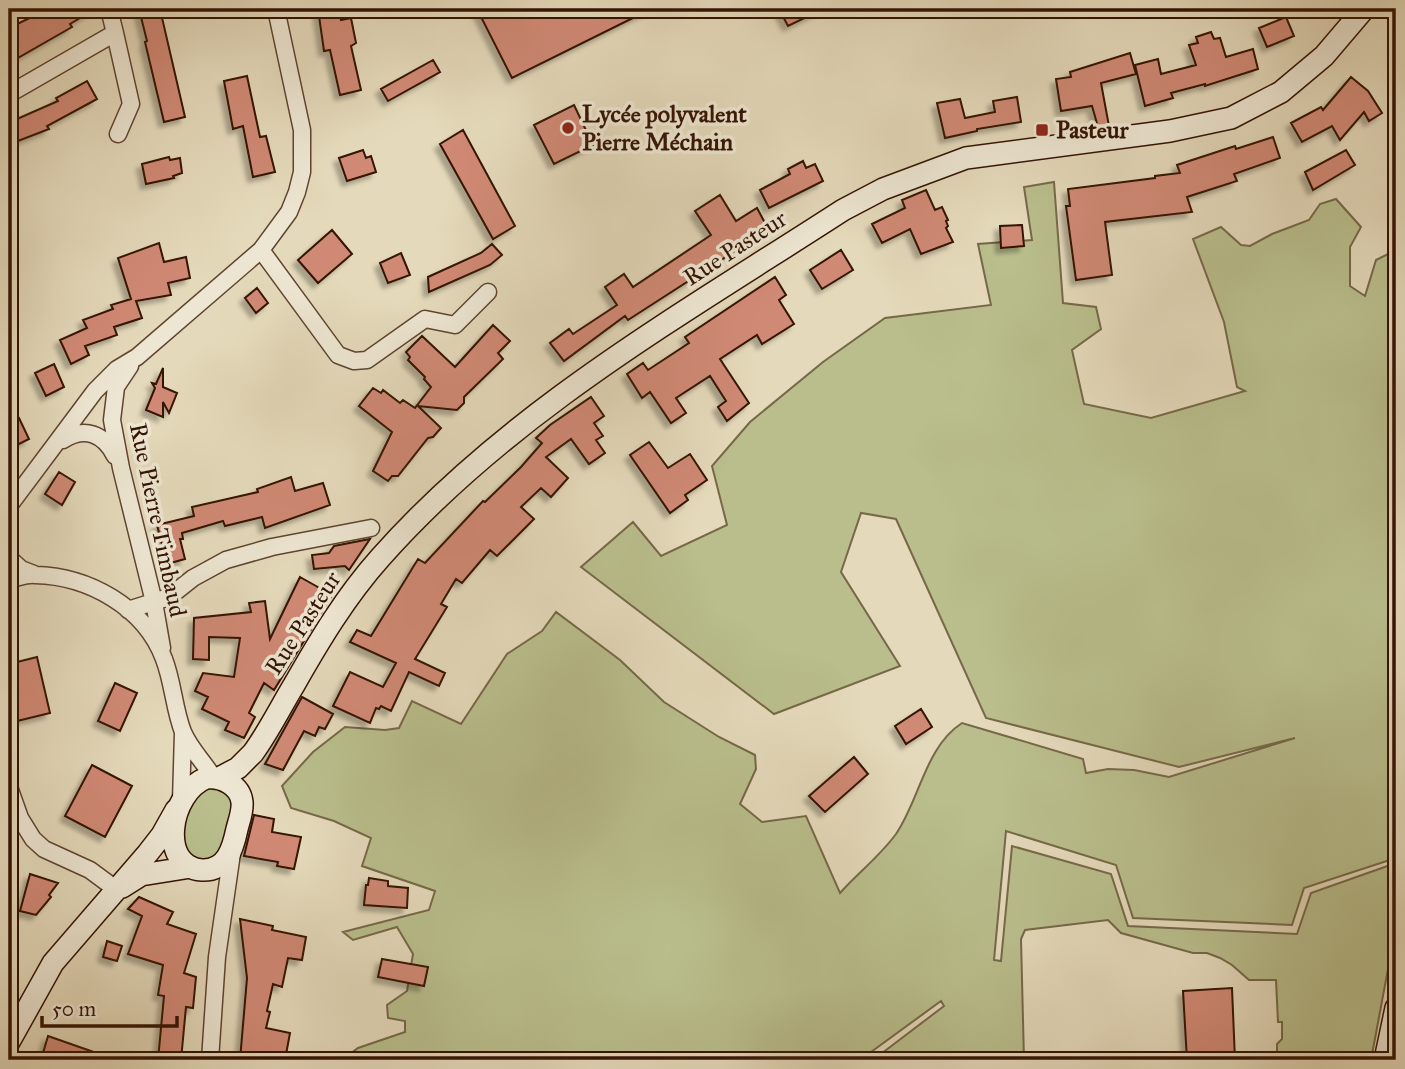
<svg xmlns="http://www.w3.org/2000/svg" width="1405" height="1069" font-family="'IM FELL Great Primer',serif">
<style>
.green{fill:#b9be8c;stroke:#766848;stroke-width:2}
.building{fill:#d08975;stroke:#341303;stroke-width:2;filter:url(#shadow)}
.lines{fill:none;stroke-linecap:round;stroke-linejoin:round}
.street-casing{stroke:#604431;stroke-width:19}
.secondary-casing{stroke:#341303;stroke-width:24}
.street{stroke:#ede6d2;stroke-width:16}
.secondary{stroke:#ede6d2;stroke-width:21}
.poi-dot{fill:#8f2418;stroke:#ede6d2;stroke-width:2.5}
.labels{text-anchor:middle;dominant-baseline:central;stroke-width:7;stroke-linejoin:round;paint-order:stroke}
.poi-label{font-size:24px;font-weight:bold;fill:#341303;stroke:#ede6d2;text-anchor:start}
.street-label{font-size:24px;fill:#341303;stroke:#ede6d2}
</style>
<defs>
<filter id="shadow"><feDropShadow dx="-5" dy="5" stdDeviation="2" flood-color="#0004"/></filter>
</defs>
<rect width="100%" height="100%" fill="#e4d9ba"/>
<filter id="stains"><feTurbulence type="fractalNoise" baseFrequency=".00286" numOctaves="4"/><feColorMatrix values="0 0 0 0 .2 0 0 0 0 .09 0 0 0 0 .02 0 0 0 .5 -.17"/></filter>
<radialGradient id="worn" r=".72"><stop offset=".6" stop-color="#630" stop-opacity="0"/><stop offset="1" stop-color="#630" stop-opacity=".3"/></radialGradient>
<path class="green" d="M1054,182L1063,303L1096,307L1101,329L1072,350L1084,404L1151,418L1245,391L1237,387L1224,322L1193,239L1221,227L1241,245L1250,246L1272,234L1309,220L1320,204L1336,199L1361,227L1350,247V286L1365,296L1376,260L1396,250V858L1304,888L1292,925L1133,918L1116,865L1006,831L994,960L1001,961L1012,846L1111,874L1128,926L1297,934L1311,893L1396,863V926L1371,1060H1277V1044L1282,1039V1022H1278L1276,980H1249L1232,965L1220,958L1207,953H1193L1121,933L1108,920L1025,930L1021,939L1024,1060H873L944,1006L941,1001L860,1060H342L358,1048L405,1032V1021L388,1018L387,1005L407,991L413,954L397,927L353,940L343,932L429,910L435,891L362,866L371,838L334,821L291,808L282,786L313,752L345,727L385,730L399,728L412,701L461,724L507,654L542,631L556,612L620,660L664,702L719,737L755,755L756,769L740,804L762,822L806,816L840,893C858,873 880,856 896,834C920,799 925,747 962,723L1083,759L1086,773L1108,769L1134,770L1169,777L1295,738L1179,767L986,718L896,519L861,513L841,572L900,666L774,714L581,567L633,522L661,556L727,525L712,466L750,422L823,362L885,318L991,305L978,244L1032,240L1024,187Z
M216,784L234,802L223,853L206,860L193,859L182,849L180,830L195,791Z"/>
<path class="building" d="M48,9H95L70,24L72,27L9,63V28Z
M139,9H160L185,117L164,122L145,42L147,41Z
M318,9H339L341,20L351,18L356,43L351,46L361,90L340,95L330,50L324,51Z
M477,9H651L512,78Z
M779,9H823L788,26Z
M1286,17L1294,36L1267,47L1259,28Z
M1211,32L1214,39L1220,38L1226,57L1253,49L1258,69L1205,86V84L1171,93L1173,98L1145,106L1135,65L1158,59L1161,74L1196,65L1189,45L1198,43L1196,37Z
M1130,53L1136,74L1101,83L1109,126L1098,127L1092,106L1061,111L1056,79L1071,77L1070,72Z
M433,60L440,72L388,101L381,89Z
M247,76L260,137L266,136L275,172L253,177L243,126L233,129L224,81Z
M1351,77L1368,91L1382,113L1369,121L1364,112L1340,140L1332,126L1302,142L1291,123L1321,107L1323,110Z
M87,81L97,99L47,126L49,129L18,141L10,122L58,101L56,98Z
M1017,97L1021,122L977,129V131L945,138L937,103L960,99L965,118L995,112L993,101Z
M574,105L593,145L554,164L534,125Z
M463,130L515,226L493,239L440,144Z
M1273,137L1280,158L1234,174L1237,181L1187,197L1192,212L1105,222L1112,275L1076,280L1066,206H1070L1068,189L1155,178V176L1180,173L1177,165L1235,146L1236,149Z
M363,150L366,158L371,156L376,172L347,181L339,158Z
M1346,150L1355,165L1313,190L1305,172Z
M169,157L170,160L180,158L182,173L173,176L174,178L146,184L142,164Z
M803,161L806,168L815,164L823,181L769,208L760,190L790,174L788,169Z
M926,190L935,210L942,207L948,220L946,221L948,226L946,228L953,242L921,254L910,229L882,243L872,224L905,208L902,200Z
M720,195L736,221L757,208L765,223L745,236L749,242L628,320L625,316L564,361L550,343L569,329L573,334L617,305L605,287L624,274L633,287L711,235L695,211Z
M1022,225L1024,246L1001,248L1000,226Z
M332,230L352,254L318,283L298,260Z
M159,243L164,262L186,257L190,278L168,283L171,295L136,301L142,318L114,327L117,335L85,346L89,355L71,364L60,340L87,328L83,320L113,309L111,305L131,299L118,258Z
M492,244L502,255L490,265L429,292L428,277L481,253Z
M841,250L853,270L822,289L810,270Z
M401,253L410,275L388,283L380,263Z
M775,277L786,295L779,300L794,324L762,344L757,335L720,359L749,403L727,421L718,407L726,401L710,376L676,398L686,413L671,423L650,392L642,398L627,374L643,363L648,370L689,343L685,337Z
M257,288L268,303L256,313L245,298Z
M493,325L510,341L498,353L503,359L464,397V403L457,410L418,406L441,428L433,437L428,438L398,476H392L388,481L373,471L392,432L359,406L373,388L381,393L383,390L400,403L403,400L415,408L431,387L424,379L425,377L408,360L410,357L406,352L422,336L455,367Z
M54,364L64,387L46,396L35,373Z
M163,368V387L177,393L169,413L163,402V417L146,410L155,388L152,383L156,384Z
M591,397L604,416L594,423L603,436L596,440L605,453L589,464L571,439L546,457L568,478L551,497L541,488L521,507L534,519L497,556L490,550L462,583L456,579L441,604L447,607L415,659L445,673L439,686L409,672L391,711L381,706L379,709L376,708L370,723L333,706L350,672L383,687L396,663L350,642L357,630L371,636L418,559L425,563L483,501L485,502L521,467L542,443L536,438L550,425Z
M19,418L29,439L9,449V423Z
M649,442L668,468L690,454L707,480L685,495L688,500L670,513L630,455Z
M59,472L75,482L62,505L45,494Z
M291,477L295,491L323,483L330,505L265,528L262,517L225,526L223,521L182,533L183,539H180L185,559L167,564L157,525L194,516L192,507L258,492L257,489Z
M370,539L349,570L345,566L314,569L312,555L329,553L334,546Z
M300,577L332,595L274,690L264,683L249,713L255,717L244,738L225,730L229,722L202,709L208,697L195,691L203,673L234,677L240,638L209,637V660L193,659L194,618L251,612L249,603L265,601L270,639Z
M37,657L50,713L9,723V664Z
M115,683L137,693L120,731L98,721Z
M302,697L333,714L325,729L319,727L315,736L304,731L283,770L265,764Z
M921,709L932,727L906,744L895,726Z
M854,757L868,774L825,812L809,796Z
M92,765L132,786L105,837L65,816Z
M254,815L274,819L272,832L301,837L294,869L277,866L278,862L244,856Z
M30,874L58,883L49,895L51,897L36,915L20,911Z
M369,878L388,881V886L408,888L407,908L364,905L366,885H368Z
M139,897L173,912L167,924L196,934L184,973L196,977L193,1008L186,1007L181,1060H158L164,996L158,995L163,965L128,954L142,916L128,909Z
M240,919L273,926L272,930L306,937L302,960L288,958L282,987L273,984L267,1011L270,1012L266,1028L290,1033L285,1060H240L247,978Z
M107,941L122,946L117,961L103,957Z
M382,959L428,967L424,986L378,977Z
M1232,988L1235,1060H1187L1183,991Z
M48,1036L108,1057V1060H41Z"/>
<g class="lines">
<g class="street-casing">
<path id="street" d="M115,33L131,104L118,134
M9,94L115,33L109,9
M261,250L338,355L354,361L367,360L425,319L455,325L488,292
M130,366L116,387L112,420L121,468L154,602L162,648
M63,440C85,426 104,434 115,456
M9,506L95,391L117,369L137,357L261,250L289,212L297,192L302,172V130L276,9
M9,558L21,569L34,574
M9,579C17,578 27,574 35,575C88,576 145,607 164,659C173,682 174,709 183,732C190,749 204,762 213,777
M128,610L169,597L193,578L226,560L272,547L371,528
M9,787L20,818L33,839L44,849L90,870L117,890
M181,801L183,733
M210,1060L217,957L232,853"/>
</g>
<g class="secondary-casing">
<path id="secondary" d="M206,778C221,776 240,785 242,802C243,811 239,821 237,829C233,848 227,871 202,870C158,867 169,793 206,778Z
M219,778L238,768L253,753C269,731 280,708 294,685C319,641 346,596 380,558C509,412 681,315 843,210L883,189L966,158L1170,131L1231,118L1281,92L1324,56L1364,9
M122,887L141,875L191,867
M9,1042L53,963L148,853L162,835L176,810
M1385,1060L1396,1008"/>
</g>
<use href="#street" class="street"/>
<use href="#secondary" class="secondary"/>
</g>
<g class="poi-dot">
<circle cx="568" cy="128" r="7"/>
<rect x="1035" y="123" width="14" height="14" rx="3.5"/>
</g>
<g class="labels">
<g class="poi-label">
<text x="582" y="114">Lycée polyvalent<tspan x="582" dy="28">Pierre Méchain</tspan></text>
<text x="1056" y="130">Pasteur</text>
</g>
<g class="street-label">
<text transform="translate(735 248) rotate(-33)">Rue Pasteur</text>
<text transform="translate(158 520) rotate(78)">Rue Pierre Timbaud</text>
<text transform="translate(303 623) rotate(-57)">Rue Pasteur</text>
</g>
</g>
<rect width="1405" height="1069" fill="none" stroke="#e4d9ba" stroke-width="35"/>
<rect x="10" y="10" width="1384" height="1048" fill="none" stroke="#341303" stroke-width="3.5"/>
<rect x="18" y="18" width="1370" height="1034" fill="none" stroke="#341303" stroke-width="2"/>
<path d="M42 1016v10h135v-10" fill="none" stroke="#341303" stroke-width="3.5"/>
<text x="52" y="1016" font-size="21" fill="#341303" stroke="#ede6d2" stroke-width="5" paint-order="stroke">50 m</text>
<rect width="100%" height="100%" filter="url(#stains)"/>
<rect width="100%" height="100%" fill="url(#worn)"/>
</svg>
